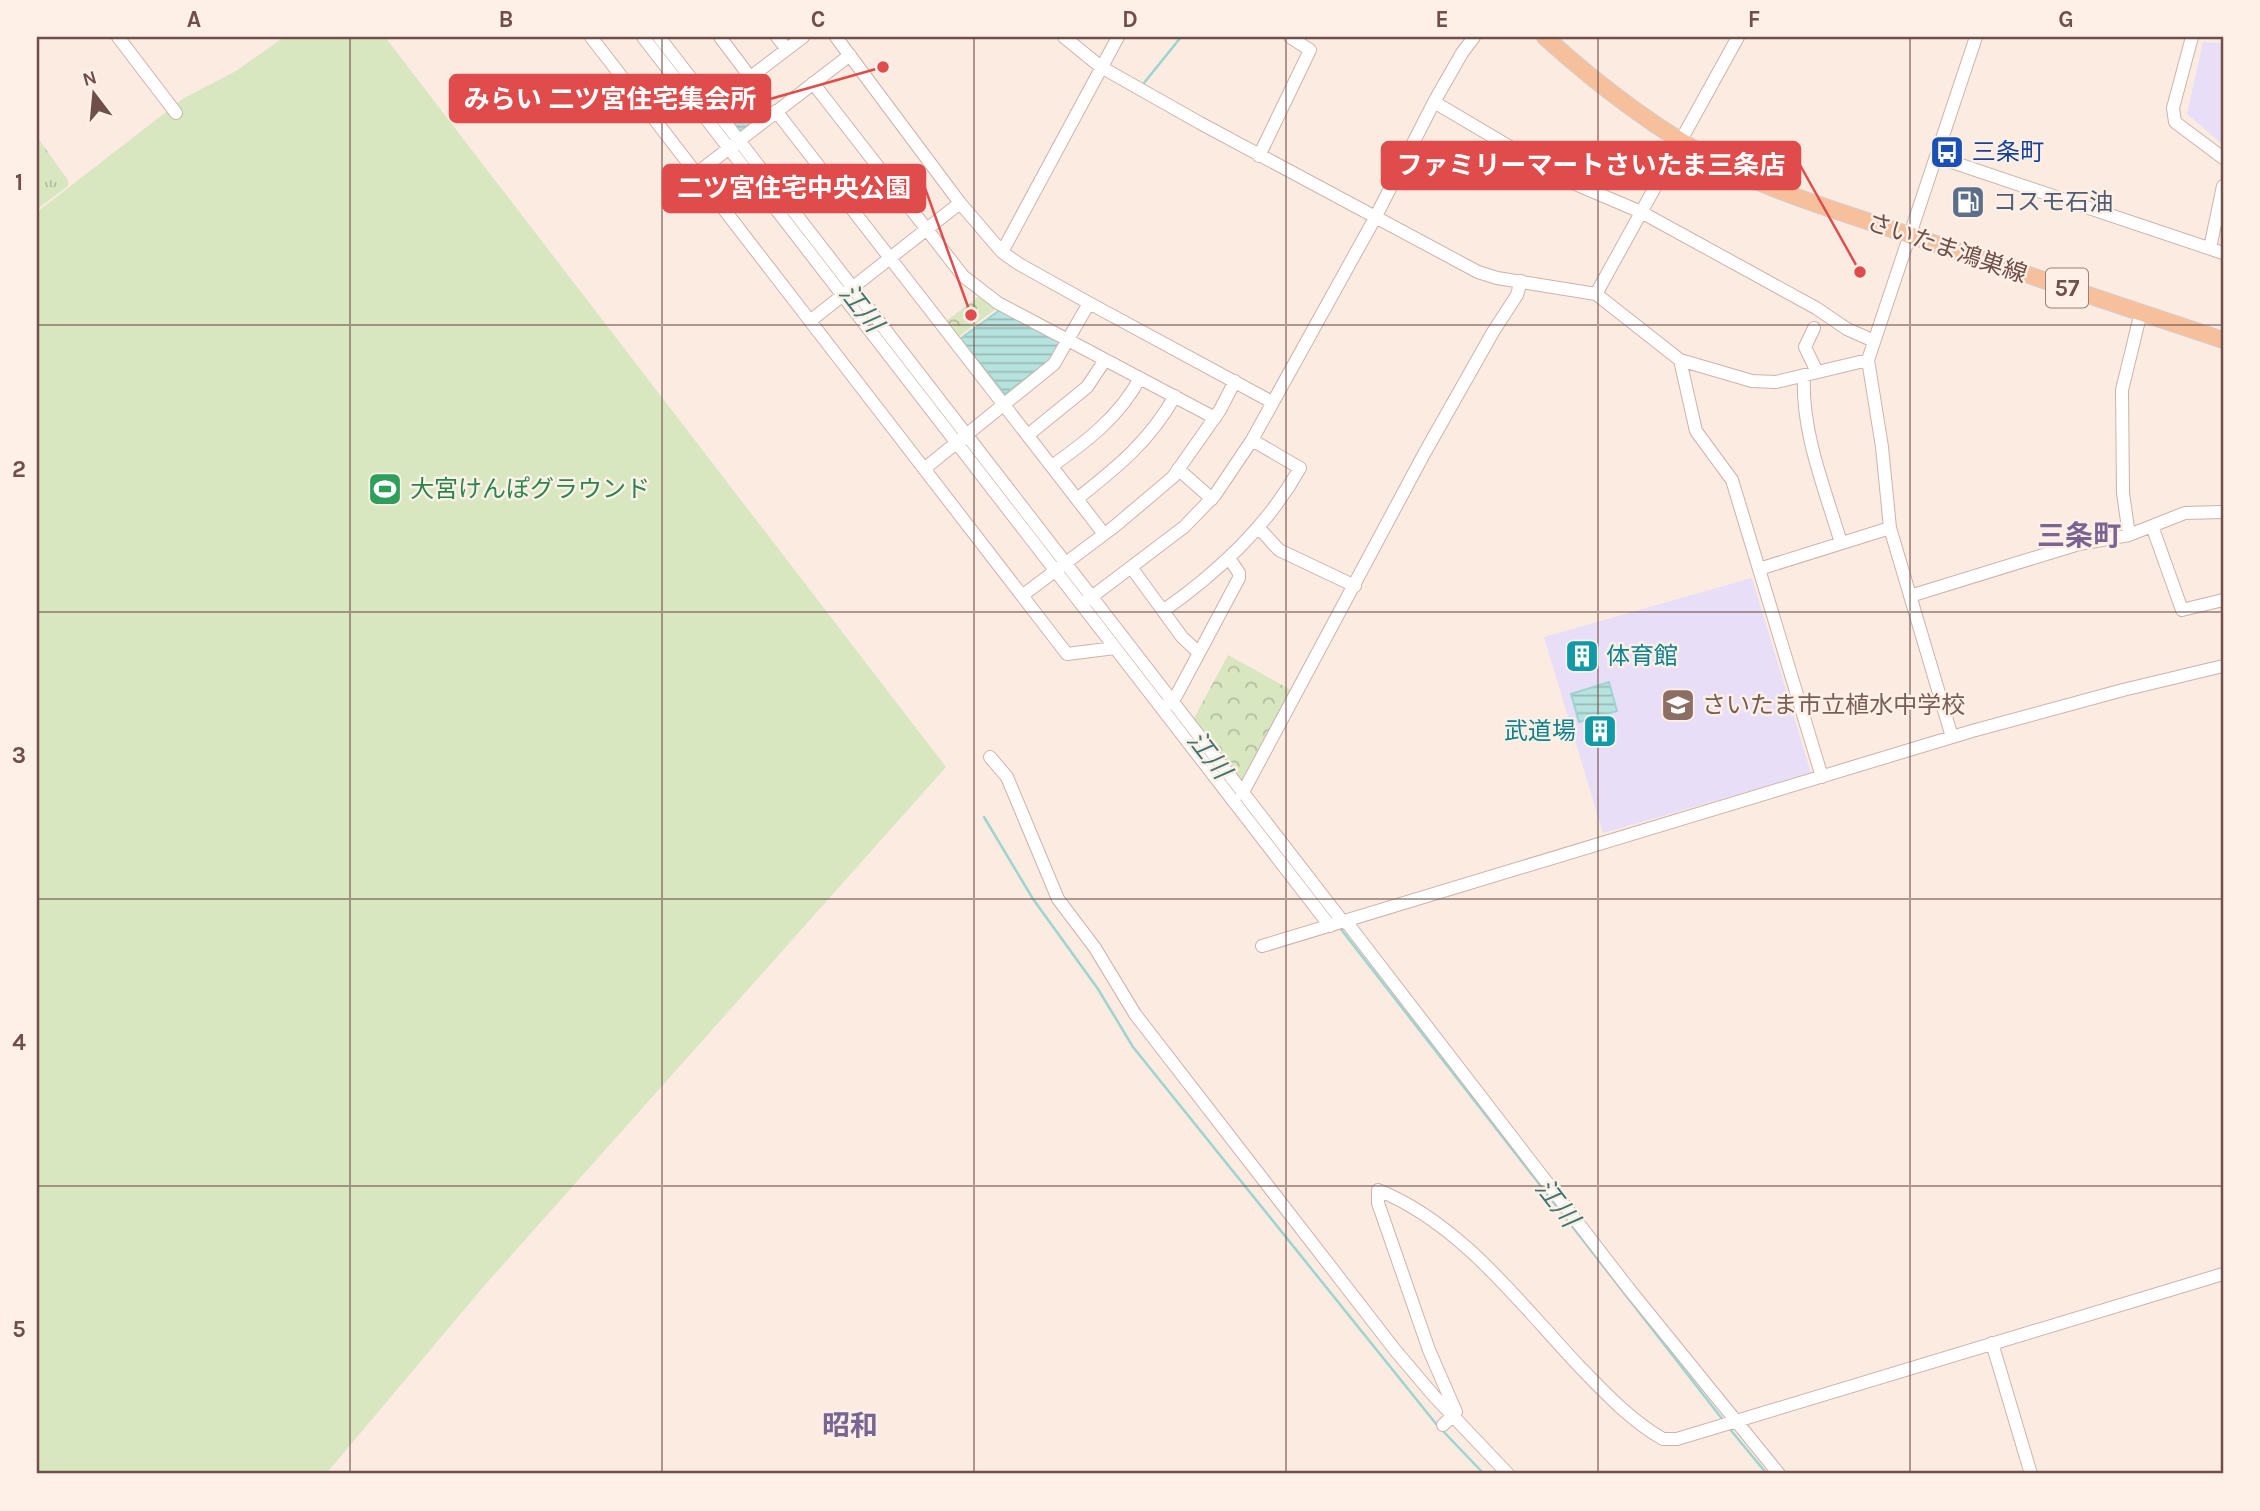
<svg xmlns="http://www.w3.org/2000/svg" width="2260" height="1511" font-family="Karla,'Noto Sans JP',sans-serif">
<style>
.education{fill:#e8def7}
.grass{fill:url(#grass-tufts)}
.park{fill:url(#park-crowns)}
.garden{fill:#d9e7c1}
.water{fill:url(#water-rules);stroke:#9ed4d0;stroke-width:2}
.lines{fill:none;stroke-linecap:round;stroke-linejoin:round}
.stream{stroke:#9ed4d0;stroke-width:2.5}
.minor-casing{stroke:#cdb3ab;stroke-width:14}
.major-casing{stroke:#d7cdcc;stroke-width:18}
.minor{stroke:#fff;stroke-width:12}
.major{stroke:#f7c09c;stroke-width:16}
.grid{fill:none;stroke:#704e49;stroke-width:2;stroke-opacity:0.55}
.labels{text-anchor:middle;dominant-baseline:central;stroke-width:5;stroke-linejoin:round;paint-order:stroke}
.shield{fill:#fef0e7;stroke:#9b7f78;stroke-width:2}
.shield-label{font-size:23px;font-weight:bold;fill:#704e49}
.transit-label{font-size:24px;fill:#164399;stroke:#fef0e7;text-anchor:start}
.service-label{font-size:24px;fill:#4e5e75;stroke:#fef0e7;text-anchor:start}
.street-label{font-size:24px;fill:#704e49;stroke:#fef0e7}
.leisure-label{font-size:24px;fill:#27864d;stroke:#fef0e7;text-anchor:start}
.culture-label{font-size:24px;fill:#0d838f;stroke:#fef0e7;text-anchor:start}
.education-label{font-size:24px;fill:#785e54;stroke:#fef0e7;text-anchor:start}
.water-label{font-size:26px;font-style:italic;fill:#3f7672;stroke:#fef0e7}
.quarter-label{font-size:28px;font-weight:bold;fill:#796594;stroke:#fef0e7}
.leader{fill:none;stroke:#e04b4b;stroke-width:2.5}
.callout-dot{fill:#e04b4b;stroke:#fef0e7;stroke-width:2.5}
.callout{fill:#e04b4b;stroke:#e04b4b;stroke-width:2.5}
.callout-label{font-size:26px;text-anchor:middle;font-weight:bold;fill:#fff}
.neatline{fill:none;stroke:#704e49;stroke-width:2.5}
.grid-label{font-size:23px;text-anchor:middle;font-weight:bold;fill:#704e49}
</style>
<defs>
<pattern id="grass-tufts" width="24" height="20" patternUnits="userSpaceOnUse" patternTransform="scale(1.75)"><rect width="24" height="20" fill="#d9e7c1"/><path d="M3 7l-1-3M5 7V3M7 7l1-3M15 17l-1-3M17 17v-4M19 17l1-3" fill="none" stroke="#b4bd9f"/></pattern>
<pattern id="park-crowns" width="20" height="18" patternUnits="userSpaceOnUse" patternTransform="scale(1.75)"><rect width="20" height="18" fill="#d9e7c1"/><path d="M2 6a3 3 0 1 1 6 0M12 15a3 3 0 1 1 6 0" fill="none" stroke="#b4bd9f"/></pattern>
<pattern id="water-rules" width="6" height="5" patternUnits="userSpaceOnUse" patternTransform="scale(1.75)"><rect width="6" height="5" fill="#b7e3df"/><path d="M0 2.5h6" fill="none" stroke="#99bab7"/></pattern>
</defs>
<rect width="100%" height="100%" fill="#fbebe1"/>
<path class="education" d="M2203,42L2223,43V145L2187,114Z
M1752,578L1811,773L1603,833L1544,637Z"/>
<path class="grass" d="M37,137L68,180V186L37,209Z"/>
<path class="park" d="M978,297L997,308L958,337L946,321Z
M1228,655L1293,691L1242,787L1193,720Z"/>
<path class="garden" d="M284,37H385L946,767L484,1286L326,1474H37V212L184,98L236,71Z"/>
<path class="water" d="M747,85L766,113L740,133L719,106Z
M1000,310L1060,342L1050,360L1005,394L960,339Z
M1609,682L1617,711L1579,722L1571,694Z"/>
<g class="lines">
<path class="stream" d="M651,37L704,106
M1144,83L1181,37
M710,114L732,142
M736,147L846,289
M850,294L959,436
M963,441L1057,563
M1064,571L1083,596
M1089,604L1150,682
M1179,720L1286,859
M984,817L1033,899L1098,989L1133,1047L1437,1425
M1340,928L1723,1420
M1729,1428L1767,1474
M1442,1430L1484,1474"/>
<g class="minor-casing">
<path id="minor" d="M118,37L176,113
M591,37L1067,654L1115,648
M643,37L1330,926
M659,37L1343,922L1348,924L1629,1289L1779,1474
M720,37L750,77
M777,37L787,49
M836,37L960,203L1002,252L1019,264L1089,303L1272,402
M1064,37L1101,67L1200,123L1478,272L1497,278L1596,294L1680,360L1752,381L1776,382L1868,360
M2192,37L2173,108L2175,122L2223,158
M813,83L963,276L998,303L1215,418
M1434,102L1566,180L1641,212L1816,308L1847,329L1874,341
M706,111L803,37
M776,111L1104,534
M1259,156L1310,50L1290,37
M1937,157L2223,253
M697,173L850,55
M2210,248L2223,186
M1002,252L1118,37
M1596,294L1738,37
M810,321L960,203
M1814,328L1805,347L1817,372
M1680,360L1696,431L1732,480L1822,777
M1804,375C1801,432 1825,489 1841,543
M1028,435L1087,387L1105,360
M1052,466C1087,441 1119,417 1140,378
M924,469L1054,364L1089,303
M1178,469L1212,499
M1077,499C1117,467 1149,442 1175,396
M2152,526L2182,610L2223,600
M1258,527L1279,550L1355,586
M2129,535L2123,493L2122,390L2141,312
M1131,567L1182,637L1199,653L1176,696L1167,705
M1759,569L1890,528
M1023,595L1115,526L1173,477L1220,410L1235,381
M1910,596L2079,544L2129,535L2185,513L2223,512
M1085,602L1184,527L1215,495L1252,440L1375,218L1434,102L1462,53L1474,37
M1163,611C1218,572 1267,527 1300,468L1252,440
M1199,653L1239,578V573L1229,558
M1952,737L1890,528L1882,447L1868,360L1976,37
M990,757L1007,777L1058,899L1095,948L1135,1014L1395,1350L1434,1396L1508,1474
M1242,794L1424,454L1493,332L1517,295L1521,281
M1262,946L1972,731L2123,690L2223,666
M1992,1343L2031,1474
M1443,1425L1456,1412L1429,1350L1378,1203V1190C1460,1223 1519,1302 1578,1365C1604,1392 1630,1420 1663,1439H1677L2223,1274"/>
</g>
<g class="major-casing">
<path id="major" d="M1545,37C1598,85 1654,128 1717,162C1774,193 1839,211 1900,232C2008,269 2116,304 2223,340"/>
</g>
<use href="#minor" class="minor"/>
<use href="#major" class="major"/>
</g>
<path class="grid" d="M350,37V1474M662,37V1474M974,37V1474M1286,37V1474M1598,37V1474M1910,37V1474M37,325H2223M37,612H2223M37,899H2223M37,1186H2223"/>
<defs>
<g id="bus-square" transform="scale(1.75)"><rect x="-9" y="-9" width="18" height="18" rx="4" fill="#1a4fb4" stroke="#fef0e7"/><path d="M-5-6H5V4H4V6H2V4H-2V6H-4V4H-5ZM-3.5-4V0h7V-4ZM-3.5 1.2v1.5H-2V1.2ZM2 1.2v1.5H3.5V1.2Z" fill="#fff"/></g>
<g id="fuel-square" transform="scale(1.75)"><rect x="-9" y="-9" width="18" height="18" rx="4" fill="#5c6f8a" stroke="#fef0e7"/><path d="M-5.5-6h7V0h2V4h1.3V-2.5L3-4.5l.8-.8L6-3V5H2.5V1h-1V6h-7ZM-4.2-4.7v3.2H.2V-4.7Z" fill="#fff"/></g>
<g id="stadium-square" transform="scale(1.75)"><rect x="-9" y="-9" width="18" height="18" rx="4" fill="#2e9e5b" stroke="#fef0e7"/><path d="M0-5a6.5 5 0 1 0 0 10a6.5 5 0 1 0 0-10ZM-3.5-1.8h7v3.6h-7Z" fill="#fff"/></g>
<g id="building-square" transform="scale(1.75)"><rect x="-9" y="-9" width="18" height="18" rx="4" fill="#0f9aa8" stroke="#fef0e7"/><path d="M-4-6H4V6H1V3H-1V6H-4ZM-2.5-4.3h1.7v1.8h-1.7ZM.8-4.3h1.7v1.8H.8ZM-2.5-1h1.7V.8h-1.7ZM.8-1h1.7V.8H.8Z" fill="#fff"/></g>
<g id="school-square" transform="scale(1.75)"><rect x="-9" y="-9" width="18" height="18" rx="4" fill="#8d6e63" stroke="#fef0e7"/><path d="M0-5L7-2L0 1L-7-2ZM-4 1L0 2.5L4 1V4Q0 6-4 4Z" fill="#fff"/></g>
</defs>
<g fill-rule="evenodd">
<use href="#bus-square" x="1947" y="152"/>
<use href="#fuel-square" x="1968" y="202"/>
<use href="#stadium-square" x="385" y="489"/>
<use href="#building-square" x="1582" y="656"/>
<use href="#school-square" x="1678" y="705"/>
<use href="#building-square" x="1600" y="731"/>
</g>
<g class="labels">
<rect class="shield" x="2046" y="268.5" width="42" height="39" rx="5"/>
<g class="shield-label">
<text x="2067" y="288">57</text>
</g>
<g class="transit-label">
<text x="1972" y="152">三条町</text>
</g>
<g class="service-label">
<text x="1993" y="202">コスモ石油</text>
</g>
<g class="street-label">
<text transform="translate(1947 248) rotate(19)">さいたま鴻巣線</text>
</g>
<g class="leisure-label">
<text x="410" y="489">大宮けんぽグラウンド</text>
</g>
<g class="culture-label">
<text x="1606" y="656">体育館</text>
<text x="1576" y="731" text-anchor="end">武道場</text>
</g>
<g class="education-label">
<text x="1702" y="705">さいたま市立植水中学校</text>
</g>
<g class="water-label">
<text transform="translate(861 308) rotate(52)">江川</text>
<text transform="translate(1209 755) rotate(52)">江川</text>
<text transform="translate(1557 1203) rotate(52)">江川</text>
</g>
<g class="quarter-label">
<text x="2079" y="535">三条町</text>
<text x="850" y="1425">昭和</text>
</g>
</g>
<path class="leader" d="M883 67L770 99M1860 272L1800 165M971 315L925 188"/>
<g class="callout-dot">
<circle cx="883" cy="67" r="7"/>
<circle cx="1860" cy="272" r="7"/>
<circle cx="971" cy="315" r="7"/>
</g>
<g class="callout">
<rect x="450" y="75" width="320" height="47" rx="7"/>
<rect x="1382" y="142" width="418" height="47" rx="7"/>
<rect x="663" y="165" width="262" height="47" rx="7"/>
</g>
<g class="callout-label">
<text x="610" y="108">みらい 二ツ宮住宅集会所</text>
<text x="1591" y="174">ファミリーマートさいたま三条店</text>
<text x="794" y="197">二ツ宮住宅中央公園</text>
</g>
<rect width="2260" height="1511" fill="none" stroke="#fef0e7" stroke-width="77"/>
<g transform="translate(94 94) rotate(344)" stroke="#fef0e7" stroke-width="5" paint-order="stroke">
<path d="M0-5L12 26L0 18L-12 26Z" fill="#704e49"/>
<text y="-10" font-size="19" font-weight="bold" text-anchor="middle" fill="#704e49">N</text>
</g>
<rect x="38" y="38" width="2184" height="1434" class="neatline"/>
<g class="grid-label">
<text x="194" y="27">A</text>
<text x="506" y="27">B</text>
<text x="818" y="27">C</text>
<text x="1130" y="27">D</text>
<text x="1442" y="27">E</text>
<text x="1754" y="27">F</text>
<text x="2066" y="27">G</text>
<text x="19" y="190">1</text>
<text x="19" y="477">2</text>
<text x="19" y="763">3</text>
<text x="19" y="1050">4</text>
<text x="19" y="1337">5</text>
</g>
</svg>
